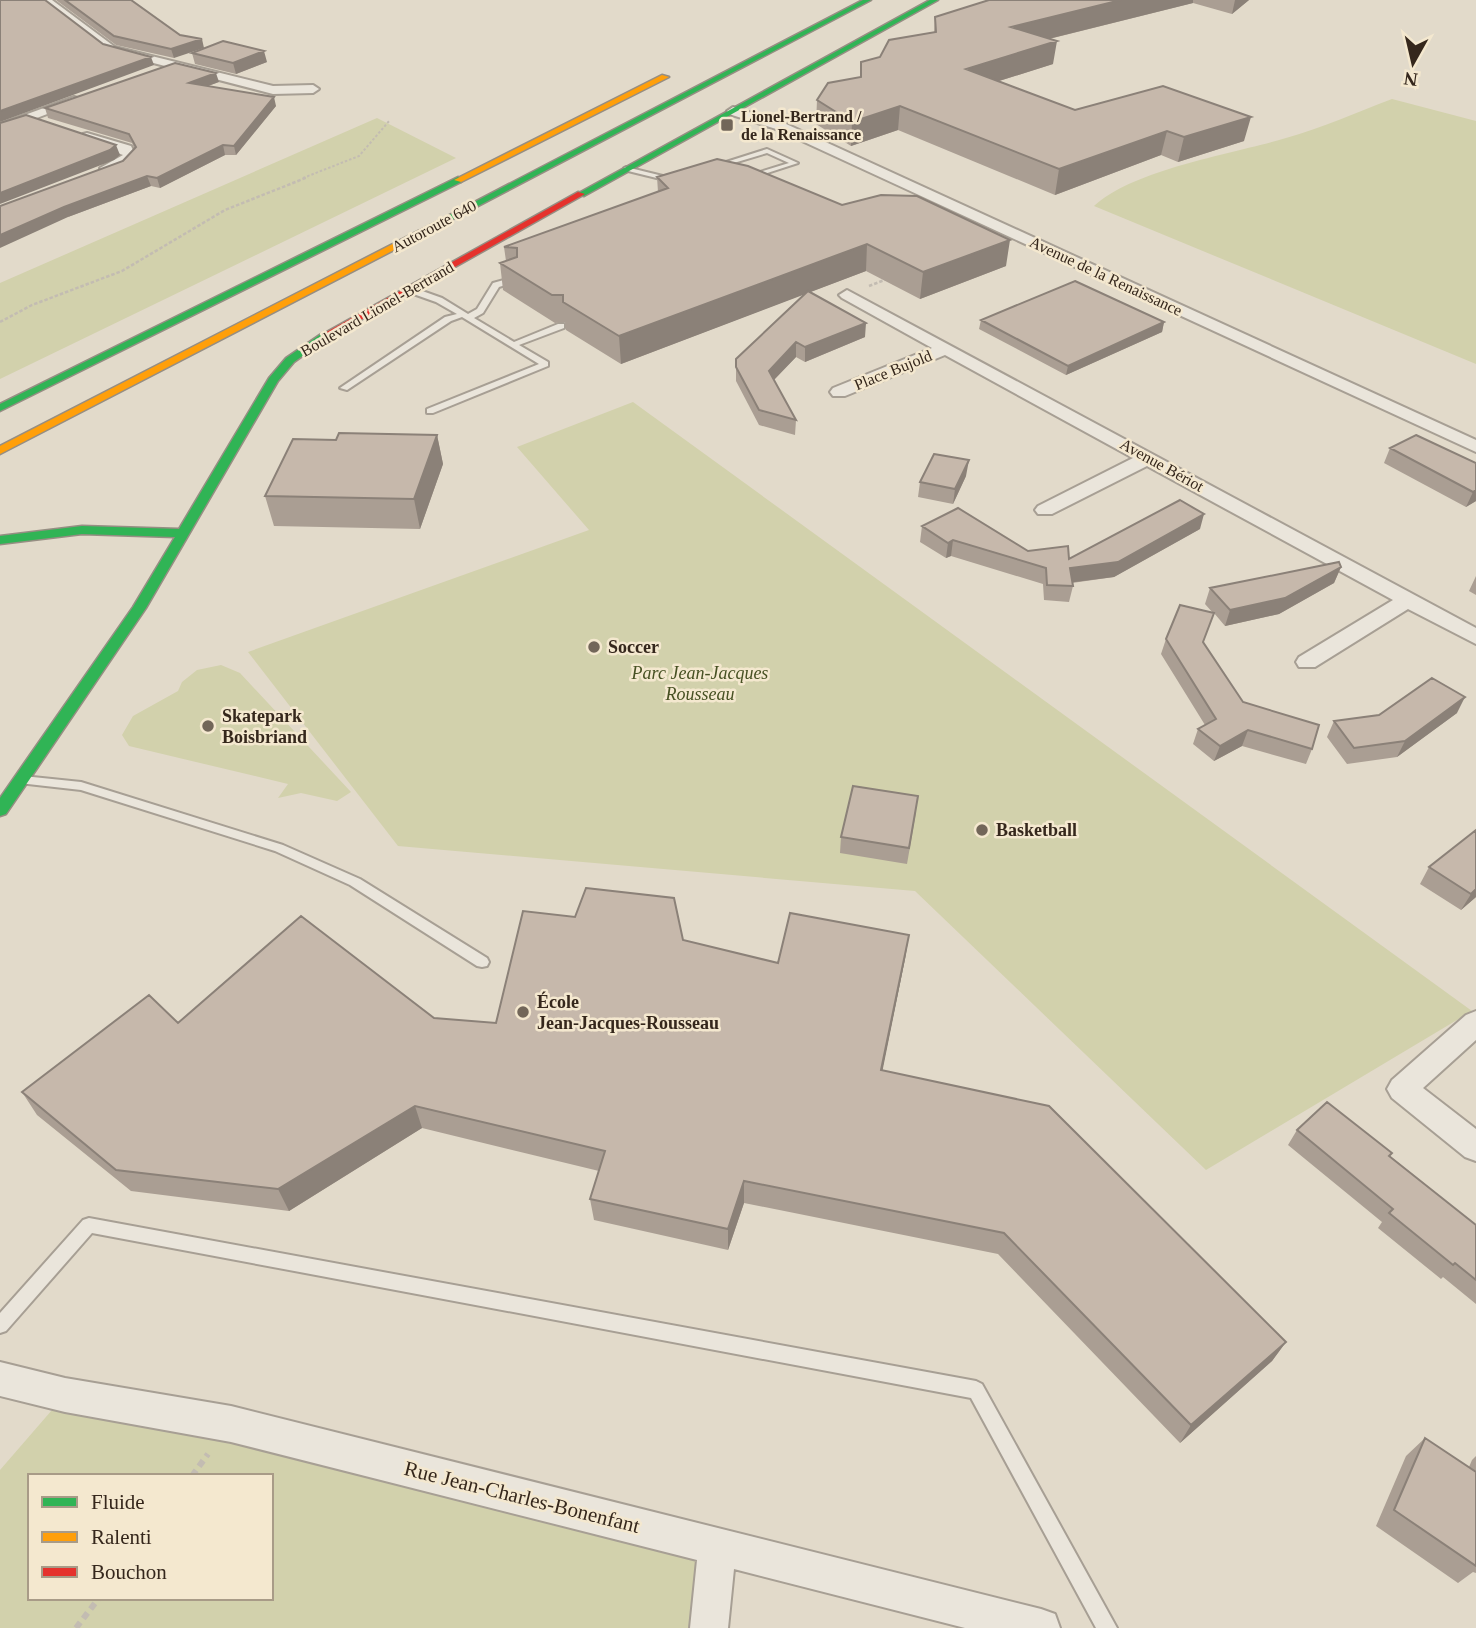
<svg xmlns="http://www.w3.org/2000/svg" width="1476" height="1628" font-family="'Times New Roman',serif">
<style>
.green{fill:#d2d1ac;fill-rule:evenodd}
.lines{fill:none;stroke-linecap:round;stroke-linejoin:round}
.lane-casing{stroke:#a79f94;stroke-width:4}
.street-casing{stroke:#a79f94;stroke-width:4}
.fast-casing{stroke:#968e83;stroke-width:3}
.slow-casing{stroke:#968e83;stroke-width:3}
.jam-casing{stroke:#968e83;stroke-width:3}
.path-far2{stroke:#c3bcb2;stroke-width:2;stroke-dasharray:2.5 2;stroke-linecap:butt}
.path-far1{stroke:#c3bcb2;stroke-width:2.5;stroke-dasharray:3.5 2;stroke-linecap:butt}
.path{stroke:#c3bcb2;stroke-width:6;stroke-dasharray:7 5;stroke-linecap:butt}
.lane{fill:#eae5db;fill-rule:evenodd}
.street{fill:#eae5db;fill-rule:evenodd}
.fast{fill:#30b455;fill-rule:evenodd}
.slow{fill:#ff9f0a;fill-rule:evenodd}
.jam{fill:#e5322d;fill-rule:evenodd}
.wall{fill:#aa9e93}
.shaded-wall{fill:#8b8178}
.building{fill:#c6b8ab;stroke:#8b8178;stroke-width:2}
.poi-dot{fill:#726659;stroke:#f4e8cf;stroke-width:2.5}
.labels{text-anchor:middle;dominant-baseline:central;stroke-width:5;stroke-linejoin:round;paint-order:stroke}
.far-poi-label{font-size:16px;font-weight:bold;fill:#35271c;stroke:#f4e8cf;text-anchor:start}
.far-street-label{font-size:16px;fill:#35271c;stroke:#f4e8cf}
.poi-label{font-size:18px;font-weight:bold;fill:#35271c;stroke:#f4e8cf;text-anchor:start}
.park-label{font-size:18px;font-style:italic;fill:#475123;stroke:#f4e8cf}
.near-street-label{font-size:21px;fill:#35271c;stroke:#f4e8cf}
</style>
<rect width="100%" height="100%" fill="#e2daca"/>
<path class="green" d="M1392,99L1476,121V364L1094,206C1134,169 1232,154 1286,138C1322,128 1357,112 1392,99Z
M377,118L456,158L0,379V283Z
M633,402L1472,1011L1206,1170L915,891L398,846L248,652L589,530L517,447Z
M221,665L240,673L351,792L337,801L301,793L278,798L288,784L129,746L122,735L133,716L178,691L182,682L197,670Z
M65,1395L717,1546L709,1628H0V1470ZM30,1476H271V1598H30Z"/>
<g class="lines">
<g class="lane-casing">
<path id="lane" d="M767,149L798,163L749,179L746,177L747,176L789,163L767,153L727,165L720,170L715,169L723,163Z
M626,167L675,179L676,180L673,182L624,170V168Z
M515,277H518V281L499,287L483,313L474,318L514,342L558,324H564V328L519,345L548,362V366L433,413H427V409L539,364L462,317L451,321L347,390L340,388L445,317L457,314L436,302L405,291V287H411L442,298L468,314L477,309L493,283Z
M23,776L81,782L283,845L360,879L487,958L489,962L487,966L482,967L477,966L350,885L275,851L81,790L19,783L17,780L19,777Z
M89,1218L976,1381L982,1384L1117,1628H1096L971,1398L92,1233L6,1331L0,1333V1313L83,1220Z"/>
</g>
<g class="street-casing">
<path id="street" d="M41,0H52L115,47L273,86L313,85L319,89L313,93L273,94L107,51Z
M74,97L84,100L0,132V124Z
M733,107L784,123L1476,440V452L776,129L729,114L727,111Z
M87,133L131,146L136,156L110,174H100V168L123,155L83,140V134Z
M847,290L1476,628V644L1408,609L1315,667H1299L1296,662L1299,657L1393,600L1147,466L1052,514H1038L1035,510L1038,506L1133,458L945,355L845,396H833L830,392L833,388L932,348L842,298L839,295Z
M1476,1011V1040L1423,1088L1476,1129V1161L1465,1157L1392,1098L1387,1089L1392,1080L1466,1015Z
M0,1362L65,1378L231,1406L1041,1609L1055,1614L1060,1628H965L734,1569L728,1628H690L697,1560L231,1442L65,1412L0,1396Z"/>
</g>
<g class="fast-casing">
<path id="fast" d="M863,0H871L421,236L413,234Z
M930,0H938L584,196L577,194Z
M458,177L462,180L461,182L0,411V404Z
M324,332L333,334L294,362L278,381L146,608L6,814L0,816V798L133,607L175,537L82,534L0,544V536L82,526L179,529L269,378L286,358Z"/>
</g>
<g class="slow-casing">
<path id="slow" d="M662,75L669,77L461,182L454,180Z
M418,231L421,232V236L0,454V446Z"/>
</g>
<g class="jam-casing">
<path id="jam" d="M578,192L585,194L332,336L323,334Z"/>
</g>
<path class="path-far2" d="M303,178L359,156L390,120"/>
<path class="path-far1" d="M869,286L887,279
M0,322L32,305L122,271L225,210L308,177"/>
<path class="path" d="M192,1476L208,1454
M76,1628L99,1598"/>
<use href="#lane" class="lane"/>
<use href="#street" class="street"/>
<use href="#fast" class="fast"/>
<use href="#slow" class="slow"/>
<use href="#jam" class="jam"/>
</g>
<path class="wall" d="M56,0H131L180,35L174,58L116,45Z
M989,0H1249L1232,14L1193,3L1049,39L1053,64L999,81L1075,110L1244,141L1178,162L1161,155L1055,195L898,130L851,146L816,124L817,100L860,78L880,57L934,33L935,17Z
M192,53L267,62L236,74L195,64Z
M219,82L207,86L276,106L236,155H225L160,188L151,186L68,217L134,148L132,143L48,118L45,108Z
M657,177L842,205L1006,266L920,299L866,271L810,292L865,337L805,362L796,357L774,380L796,420L795,435L759,425L736,381V359L804,294L621,364L566,330L565,322L555,323L503,290L500,263L506,261L504,247L658,192Z
M981,320L1164,322L1162,332L1066,375L979,329Z
M437,435L443,464L420,529L274,526L265,496L336,440Z
M1390,448L1476,463V501L1466,507L1384,463Z
M966,476L953,504L918,497L920,482Z
M922,526L1028,551L1069,559L1200,529L1114,577L1072,583L1073,586L1069,602L1044,600L1043,584L951,556L946,558L920,542Z
M1341,567L1334,583L1279,614L1225,626L1214,613L1203,643L1243,702L1312,749L1306,764L1242,746L1214,761L1193,744L1198,729L1205,725L1161,654L1166,639L1213,613L1205,604L1210,588Z
M1476,576V595L1469,591Z
M1457,713L1397,757L1347,764L1327,737L1334,721L1379,715Z
M916,812L907,864L840,853L841,837Z
M1476,830V897L1461,910L1420,884L1429,867Z
M909,935L905,959L882,1070L1286,1342L1272,1361L1180,1443L998,1254L744,1203L728,1250L594,1220L590,1199L599,1171L422,1128L289,1211L131,1191L37,1115L22,1092L178,1023L434,1018L496,1023L683,940L778,963Z
M1297,1130L1390,1156L1476,1225V1304L1443,1277L1441,1279L1378,1228L1382,1222L1288,1145Z
M1425,1438L1469,1467L1472,1460L1476,1456V1573L1473,1572L1458,1583L1376,1526L1406,1456Z"/>
<path class="shaded-wall" d="M1121,0H1193V3L1008,49L1011,27Z
M1235,0H1249L1232,14Z
M202,39L204,48L174,58L171,49Z
M1057,41L1053,64L964,92L966,69Z
M264,51L267,62L236,74L233,63Z
M151,57L154,65L0,122V111Z
M216,73L219,82L192,92L189,83Z
M274,97L276,106L236,155L234,146Z
M900,106L898,130L851,146L852,122Z
M1251,117L1244,141L1178,162L1184,137Z
M1167,131L1161,155L1055,195L1059,169Z
M116,145L120,155L114,160L0,204V193Z
M223,145L225,155L160,188L157,178Z
M147,176L151,186L68,217L0,248V235L64,207Z
M1010,240L1006,266L920,299L923,272Z
M867,244L866,271L621,364L619,336Z
M1164,322L1162,332L1066,375L1068,366Z
M866,323L865,337L805,362V347Z
M796,342V357L768,386L769,371Z
M437,435L443,464L420,529L414,499Z
M969,460L966,476L953,504L955,489Z
M1476,490V501L1466,507L1473,492Z
M1204,514L1200,529L1114,577L1067,583L1070,568Z
M953,540L951,556L946,558L948,543Z
M1341,567L1334,583L1279,614L1225,626L1230,610Z
M1465,697L1457,713L1397,757L1405,741Z
M1248,730L1242,746L1214,761L1220,746Z
M1476,889V897L1461,910L1471,894Z
M909,935L905,959L878,1093L881,1070Z
M415,1106L422,1128L289,1211L278,1189Z
M744,1181V1203L728,1250V1229Z
M1286,1342L1272,1361L1180,1443L1191,1425Z"/>
<path class="building" d="M0,0H45L103,44L151,57L0,111Z
M65,0H131L180,35L202,39L171,49L114,36Z
M989,0H1121L1011,27L1057,41L966,69L1075,110L1163,86L1251,117L1184,137L1167,131L1059,169L900,106L852,122L817,100L828,83L861,77V62L880,57L889,40L936,32L935,17Z
M223,41L264,51L233,63L192,53Z
M175,63L216,73L189,83L274,97L234,146L223,145L157,178L147,176L64,207L0,235V206L123,161L136,147L129,134L45,108Z
M26,115L116,145L110,150L0,193V123Z
M717,159L748,166L842,205L881,195L917,196L1010,240L923,272L867,244L619,336L563,302V295H552L500,263L517,257V248L504,247L668,188L657,177Z
M1075,281L1164,322L1068,366L981,320Z
M808,291L866,323L805,347L796,342L769,371L796,420L759,410L736,367V359Z
M339,433L437,435L414,499L265,496L293,439L336,440Z
M1416,435L1476,463V490L1473,492L1390,448Z
M934,454L969,460L955,489L920,482Z
M1180,500L1204,514L1118,562L1070,568L1073,586L1047,585L1046,568L953,540L948,543L922,526L958,508L1028,551L1068,546L1069,559Z
M1339,562L1341,567L1285,598L1230,610L1210,588Z
M1180,605L1214,613L1203,642L1243,702L1319,725L1312,749L1248,730L1220,746L1198,729L1216,719L1166,639Z
M1432,678L1465,697L1405,741L1354,748L1334,721L1379,715Z
M853,786L918,796L909,848L841,837Z
M1476,830V889L1471,894L1429,867Z
M586,888L674,898L683,940L778,963L790,913L909,935L881,1070L1049,1106L1286,1342L1191,1425L1004,1233L744,1181L728,1229L590,1199L605,1151L415,1106L278,1189L116,1170L22,1092L149,995L178,1023L301,916L434,1018L496,1023L523,911L575,917Z
M1327,1102L1392,1153L1389,1156L1476,1225V1280L1455,1263L1453,1265L1389,1213L1393,1209L1297,1130Z
M1425,1438L1476,1472V1566L1394,1510Z"/>
<g class="poi-dot">
<rect x="720" y="118" width="14" height="14" rx="3.5"/>
<circle cx="594" cy="647" r="7"/>
<circle cx="208" cy="726" r="7"/>
<circle cx="982" cy="830" r="7"/>
<circle cx="523" cy="1012" r="7"/>
</g>
<g class="labels">
<g class="far-poi-label">
<text x="741" y="116">Lionel-Bertrand /<tspan x="741" dy="18">de la Renaissance</tspan></text>
</g>
<g class="far-street-label">
<text transform="translate(434 226) rotate(-28)">Autoroute 640</text>
<text transform="translate(1106 276) rotate(25)">Avenue de la Renaissance</text>
<text transform="translate(377 309) rotate(-30)">Boulevard Lionel-Bertrand</text>
<text transform="translate(893 370) rotate(-22)">Place Bujold</text>
<text transform="translate(1162 465) rotate(29)">Avenue Bériot</text>
</g>
<g class="poi-label">
<text x="608" y="647">Soccer</text>
<text x="222" y="716">Skatepark<tspan x="222" dy="21">Boisbriand</tspan></text>
<text x="996" y="830">Basketball</text>
<text x="537" y="1002">École<tspan x="537" dy="21">Jean-Jacques-Rousseau</tspan></text>
</g>
<g class="park-label">
<text x="700" y="673">Parc Jean-Jacques<tspan x="700" dy="21">Rousseau</tspan></text>
</g>
<g class="near-street-label">
<text transform="translate(522 1497) rotate(14)">Rue Jean-Charles-Bonenfant</text>
</g>
</g>
<rect x="28" y="1474" width="245" height="126" fill="#f4e8cf" stroke="#a89b87" stroke-width="2"/>
<rect x="42" y="1497" width="35" height="10" fill="#30b455" stroke="#a89b87" stroke-width="2"/>
<text x="91" y="1509" font-size="21" fill="#35271c">Fluide</text>
<rect x="42" y="1532" width="35" height="10" fill="#ff9f0a" stroke="#a89b87" stroke-width="2"/>
<text x="91" y="1544" font-size="21" fill="#35271c">Ralenti</text>
<rect x="42" y="1567" width="35" height="10" fill="#e5322d" stroke="#a89b87" stroke-width="2"/>
<text x="91" y="1579" font-size="21" fill="#35271c">Bouchon</text>
<g transform="translate(1413 63) rotate(188)" stroke="#f4e8cf" stroke-width="5" paint-order="stroke">
<path d="M0-5L12 26L0 18L-12 26Z" fill="#35271c"/>
<text y="-10" font-size="19" font-weight="bold" text-anchor="middle" fill="#35271c">N</text>
</g>
</svg>
